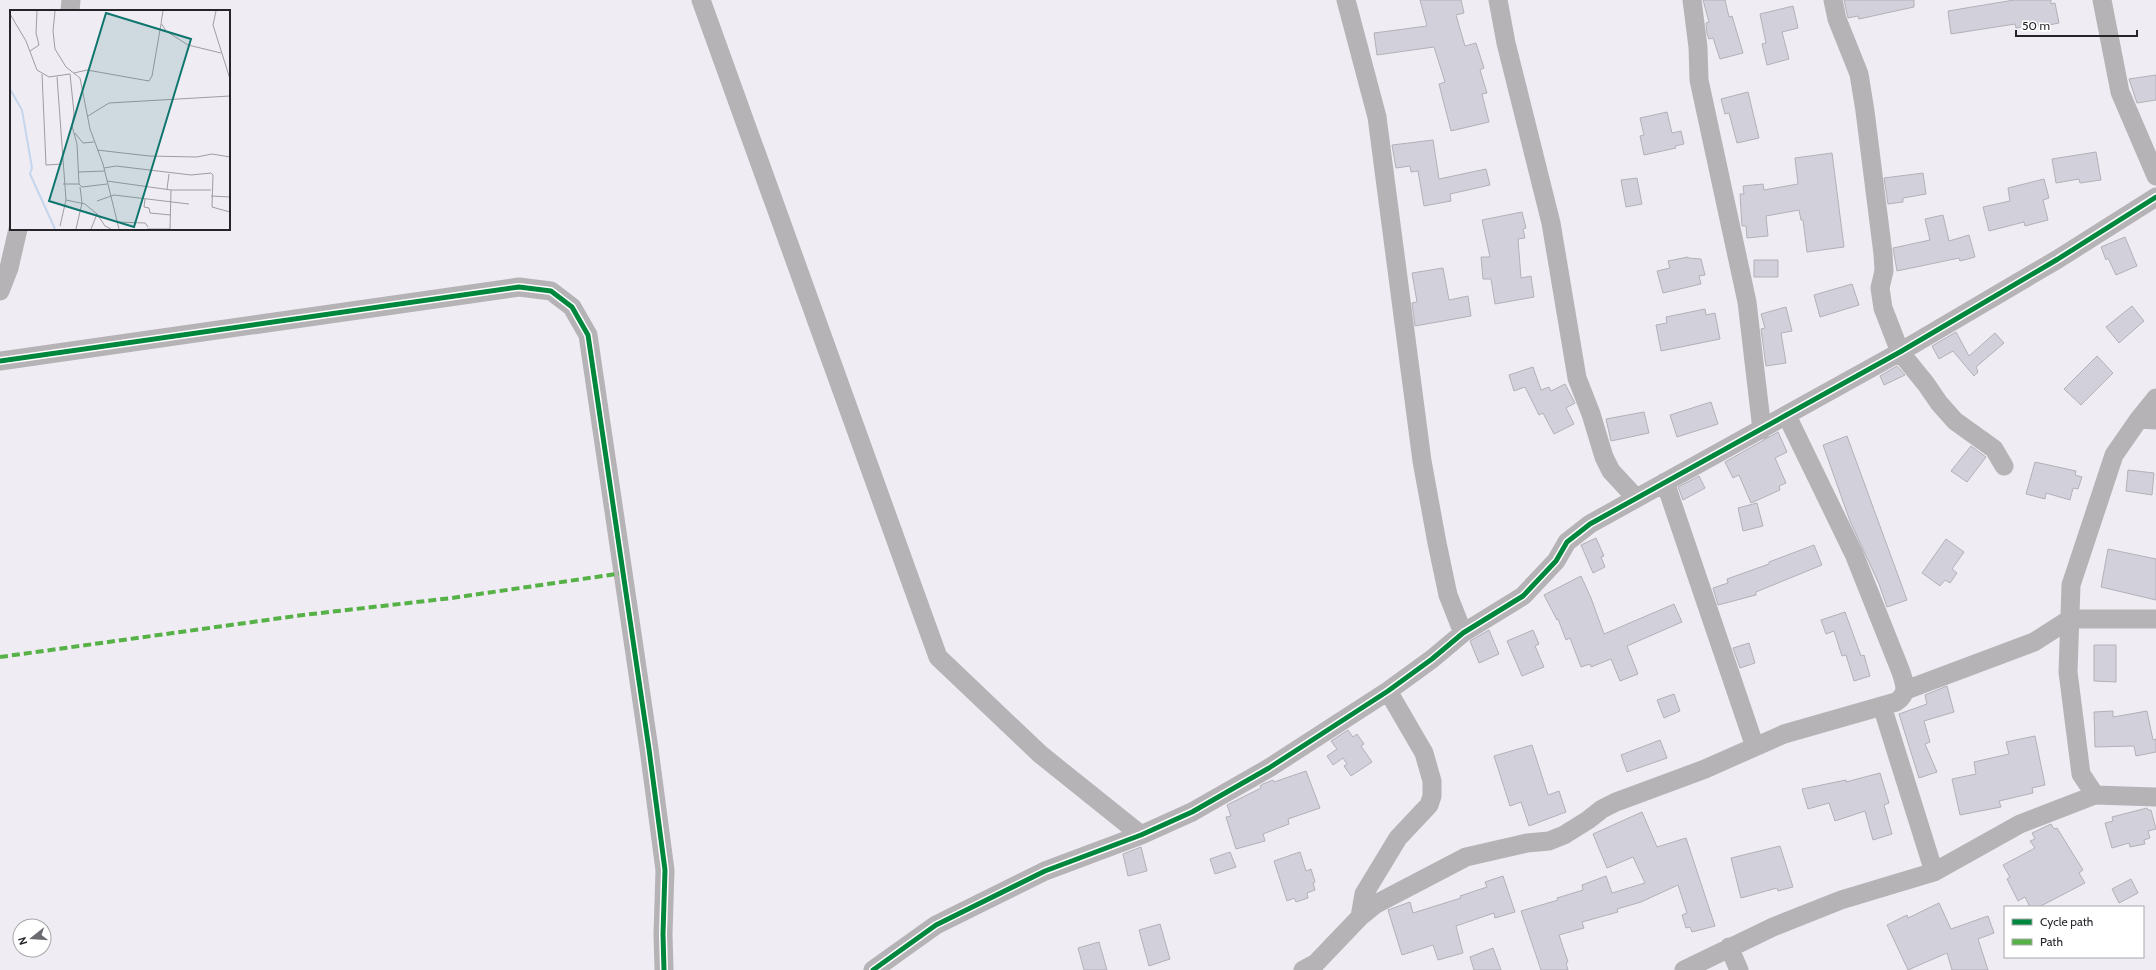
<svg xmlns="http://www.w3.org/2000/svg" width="2156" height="970" font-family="Cabin,sans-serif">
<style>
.building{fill:#d1d0db;stroke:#b3b1b8}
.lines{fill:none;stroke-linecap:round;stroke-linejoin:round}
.minor{stroke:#b6b3b6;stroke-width:19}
.quiet{stroke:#56b246;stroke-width:4;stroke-dasharray:8 4;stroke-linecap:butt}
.cycleway-casing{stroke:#fff;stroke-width:8}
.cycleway{stroke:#00873e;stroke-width:5}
.inset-river{fill:none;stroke:#c4d6ed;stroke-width:2}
.inset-road{fill:none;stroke:#9f9ca3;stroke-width:1}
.view{fill:#0f766e;fill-opacity:0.15;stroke:#0f766e;stroke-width:2}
.inset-edge{fill:none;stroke:#262329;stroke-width:2}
</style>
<rect width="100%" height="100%" fill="#f0ecf4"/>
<path class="building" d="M1420,0H1461L1464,13L1456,15L1465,46L1476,43L1484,68L1480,70L1487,93L1482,94L1489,122L1451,131L1439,84L1445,82L1434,47L1377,55L1374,33L1427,26Z
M1703,0H1725L1729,17L1732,16L1743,53L1720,59L1713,38L1709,39L1707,34L1706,23L1709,22Z
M1844,0H1914V7L1859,19L1858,16L1848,18Z
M2014,0H2051V4L2055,3L2059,23L2039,27L2038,24L2016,28L2015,24L1951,34L1948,11Z
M1793,6L1798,28L1782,32L1789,59L1767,65L1762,44L1766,43L1760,14Z
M2156,75V100L2137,103L2129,79Z
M1748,92L1759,138L1737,143L1729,113L1725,114L1721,99Z
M1667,112L1672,133L1681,131L1684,144L1675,146L1676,148L1644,155L1640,136L1644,135L1640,118Z
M1433,140L1439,179L1486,169L1490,185L1450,194L1451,201L1424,206L1418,171L1411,172L1410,166L1396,168L1392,145Z
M2096,152L2101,180L2080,183L2079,179L2056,183L2052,159Z
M1832,153L1844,247L1807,252L1803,220H1801L1799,210L1766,216L1768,236L1747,238L1746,226H1742L1740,194H1744L1743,186L1763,184L1764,190L1798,184L1795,158Z
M1923,173L1926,194L1903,198V202L1888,204L1884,178Z
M1637,178L1642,204L1626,207L1621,180Z
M2044,179L2049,198L2043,200L2048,220L2025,226L2024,222L1989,231L1983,207L2010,201L2008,188Z
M1522,212L1526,228L1523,229L1525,238L1518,239L1521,278L1531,276L1534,297L1495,304L1491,279H1483L1481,257H1490L1482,220Z
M1943,215L1949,241L1969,235L1975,257L1960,261L1959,258L1897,271L1893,248L1930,240L1925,219Z
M2125,237L2137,266L2116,275L2108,258L2106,260L2101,247Z
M1688,257V258L1701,259L1705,275L1699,276L1701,284L1663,293L1657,271L1670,268L1668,261Z
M1754,260H1778V277H1754Z
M1443,268L1449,300L1468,296L1471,316L1415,326L1412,303L1417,302L1412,273Z
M1852,284L1859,305L1820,317L1814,295Z
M2132,306L2144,321L2119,343L2106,327Z
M1786,307L1792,331L1781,333L1786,363L1766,366L1761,329L1765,328L1761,314Z
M1705,309L1706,315L1715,313L1720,339L1661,351L1656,325L1667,323L1666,317Z
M1956,332L1969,356L1995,333L2004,343L1976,367L1978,372L1974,376L1953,351L1939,359L1932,346Z
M2097,356L2113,373L2081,405L2064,389Z
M1897,366L1905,375L1884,385L1880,376Z
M1533,367L1541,390L1549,387L1551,391L1565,384L1575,403L1566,408L1574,424L1554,434L1543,413L1539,415L1525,387L1514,391L1509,375Z
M1711,402L1718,424L1677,437L1670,415Z
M1644,412L1649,433L1611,441L1606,419Z
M1778,432L1787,452L1775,458L1786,483L1779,486L1780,490L1751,503L1739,475L1733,478L1725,462Z
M1847,436L1907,600L1887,607L1879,584L1850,521L1823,445Z
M1971,446L1986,457L1967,482L1951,471Z
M2035,462L2076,471L2075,475L2082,477L2078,489L2073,488L2070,500L2046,493L2045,499L2026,494Z
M2128,470L2154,473L2152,495L2126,491Z
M1699,476L1705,488L1683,500L1678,487Z
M1757,503L1763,526L1743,531L1738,508Z
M1596,538L1604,556L1601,557L1605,567L1593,573L1581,545Z
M1946,539L1964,552L1952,569L1957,573L1950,583L1945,580L1940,586L1922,573Z
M1814,545L1822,565L1756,592V595L1718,605L1713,588L1728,583L1727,579L1769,564V562Z
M2108,549L2156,559V600L2101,587Z
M1581,576L1591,598L1604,634L1674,604L1682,622L1627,646L1638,674L1620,681L1611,659L1591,667L1590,664L1581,667L1570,638L1566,640L1558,619L1557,620L1544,595Z
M1845,612L1861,656L1864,655L1870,676L1854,681L1846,655L1842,656L1834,631L1826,634L1821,620Z
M1489,630L1499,654L1479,663L1470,641Z
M1533,630L1539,644L1535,646L1544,667L1522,676L1507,641Z
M1749,643L1755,663L1740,668L1733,648Z
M2094,645H2116V682L2094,681Z
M1947,686L1954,712L1924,721L1930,742L1925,744L1937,772L1919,778L1899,714L1927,704L1925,695Z
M1674,694L1680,711L1664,718L1657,700Z
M2113,711V717L2147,711L2153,740L2156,739V752L2136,756L2134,746L2095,747L2094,712Z
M1348,730L1353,737L1357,734L1364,744L1361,746L1372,762L1351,776L1344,766L1347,764L1343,758L1333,765L1327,756L1337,749L1331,741Z
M2035,736L2045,785L2032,788L2033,793L1999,801L2001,807L1960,815L1952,779L1976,774L1974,762L2009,754L2006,742Z
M1660,740L1667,758L1627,772L1621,755Z
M1532,745L1548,795L1559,791L1566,812L1529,826L1521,802L1510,806L1494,756Z
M1306,771L1320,808L1288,819L1289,824L1263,834L1265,841L1236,849L1226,817L1231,816L1227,805L1261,788L1260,786L1263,784L1273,780L1274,782Z
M1880,773L1889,803L1884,805L1892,834L1873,840L1865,811L1835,821L1829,803L1808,809L1802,789L1846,780V782Z
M2147,808L2148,810H2151L2156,829L2148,831L2150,838L2144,840L2145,844L2130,847L2129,843L2112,848L2105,823L2113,821L2112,817Z
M1642,812L1657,847L1686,838L1715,926L1692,932L1690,927L1686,928L1682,915L1687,913L1678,885L1641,902L1617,909L1618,912L1582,922L1584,928L1559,935L1568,962L1566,963L1568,970H1541L1521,911L1558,900L1557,898L1583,890L1582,885L1606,876L1612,893L1645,883L1633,857L1607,868L1593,834Z
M2051,824L2054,829L2057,828L2083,870L2079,873L2085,883L2039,907H2030L2025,897L2018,901L2007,879L2010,877L2003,865L2035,848L2030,841L2035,839L2032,833Z
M1780,846L1793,887L1778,891L1777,888L1741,898L1731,858Z
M1141,847L1147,871L1128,876L1123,854Z
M1230,852L1236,867L1215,874L1210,859Z
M1300,852L1306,871L1311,869L1315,882L1313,883L1315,890L1307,893L1308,898L1296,902L1294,898L1287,901L1274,861Z
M1503,876L1515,912L1495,918L1494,913L1456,926L1463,953L1438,960L1433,945L1402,955L1388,910L1410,902L1413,913L1461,898L1460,896L1487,887L1485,882Z
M2131,879L2138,893L2119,903L2112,889Z
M1939,903L1951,929L1988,916L1994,933L1978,939L1988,970H1952L1947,953L1908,970L1887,925L1907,915L1908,918Z
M1160,924L1170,959L1149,966L1139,930Z
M1099,942L1107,970H1084L1078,948Z
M1493,948L1501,970H1474L1470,957Z"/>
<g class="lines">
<path class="minor" d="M701,0L938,657L1040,754L1141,835
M1346,0L1377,117L1422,461L1437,543L1448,595L1463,633
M1498,0L1506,43L1551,223L1577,378L1591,414L1604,457L1611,471L1636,498
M1692,0L1698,47L1699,80L1747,302L1762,430
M1833,0L1837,19L1859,74L1865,111L1883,254L1884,271L1880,288L1883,308L1900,352L1926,384L1939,403L1955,421L1994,449L2004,466
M2102,0L2120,92L2156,176
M70,11L71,0
M0,291L9,268L18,229
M0,361L519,287L551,291L572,307L588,335L649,749L665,870L663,934L664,970
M2156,398L2139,419L2156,420
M1665,482L1755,747
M1906,690L2034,642L2070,619H2156
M1882,706L1934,872
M2095,795L2081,774L2068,672L2071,585L2114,455L2139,419
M1360,917L1364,894L1398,838L1429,805L1432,796V781L1424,753L1388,691
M1729,947L1739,970
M873,970L936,925L1045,871L1141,835L1192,812L1269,768L1388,691L1432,659L1463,633L1523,596L1556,561L1567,542L1590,524L1900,352L2058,259L2156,197
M1303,970L1316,963L1360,917L1376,904L1399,892L1466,857L1527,843L1549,841L1564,835L1588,820L1602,809L1616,802L1705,769L1784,734L1896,702C1909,693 1905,685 1901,672L1854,554L1787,416
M1684,970L1773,927L1841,900L1934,872L2020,824L2095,795L2156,797"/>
<path class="quiet" d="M0,657L303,615L452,598L623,573"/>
<g class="cycleway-casing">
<path id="cycleway" d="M0,361L519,287L551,291L572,307L588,335L649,749L665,870L663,934L664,970
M873,970L936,925L1045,871L1141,835L1192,812L1269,768L1388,691L1432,659L1463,633L1523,596L1556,561L1567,542L1590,524L1900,352L2058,259L2156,197"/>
</g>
<use href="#cycleway" class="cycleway"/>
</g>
<g transform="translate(10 10)">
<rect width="220" height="220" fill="#f0ecf4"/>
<path class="inset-river" d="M0,79L12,100L22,158L20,164L45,219"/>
<path class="inset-road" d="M45,1L43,21L45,39L56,57L70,68L80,119L93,154L109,219M153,1L151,13L156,21L178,35L211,43M206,1L203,15L220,69M0,4L16,31L27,60L39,67L60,64M20,41L29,35L26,23L27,1M64,63L77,60L139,71L142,66L151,14M32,64L36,155L52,154M60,64L64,103L62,116L67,134L69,174M47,67L56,190L50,216M78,106L99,93L220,86M65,123L73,133L84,132M87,140L139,146L187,147L202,144L220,147M94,158L106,156L181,165L201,163L203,165L202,197L220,202M69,162L95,161M97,171L161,180H201M53,174H69L72,177L97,174M157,179L159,164M201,186L220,187M135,189L134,197L139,198L140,203L161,205M56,190L75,194L87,204M87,191L104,185L179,194M107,212L135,213L138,217M66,219L72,193L70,177M81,219L87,204L95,216L101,219M137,219H160M160,219L161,180"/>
<path class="view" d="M96,3L181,29L124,217L39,191Z"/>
<rect width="220" height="220" class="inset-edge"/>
</g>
<rect x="2004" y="906" width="140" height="52" fill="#ffffff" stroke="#a8a7a9"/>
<rect x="2012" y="919" width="20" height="6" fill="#00873e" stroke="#a8a7a9"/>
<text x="2040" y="926" font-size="12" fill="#262329">Cycle path</text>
<rect x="2012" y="939" width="20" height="6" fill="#56b246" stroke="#a8a7a9"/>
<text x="2040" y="946" font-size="12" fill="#262329">Path</text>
<g transform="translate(32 938) rotate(253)"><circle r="19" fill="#ffffff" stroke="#a8a7a9"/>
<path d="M0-3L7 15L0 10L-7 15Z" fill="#6d6970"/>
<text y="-6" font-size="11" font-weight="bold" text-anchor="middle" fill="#262329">N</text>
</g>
<path d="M2016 30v6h121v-6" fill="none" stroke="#262329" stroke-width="2"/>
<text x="2022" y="30" font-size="12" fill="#262329" stroke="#ffffff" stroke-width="3" paint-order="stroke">50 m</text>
</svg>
